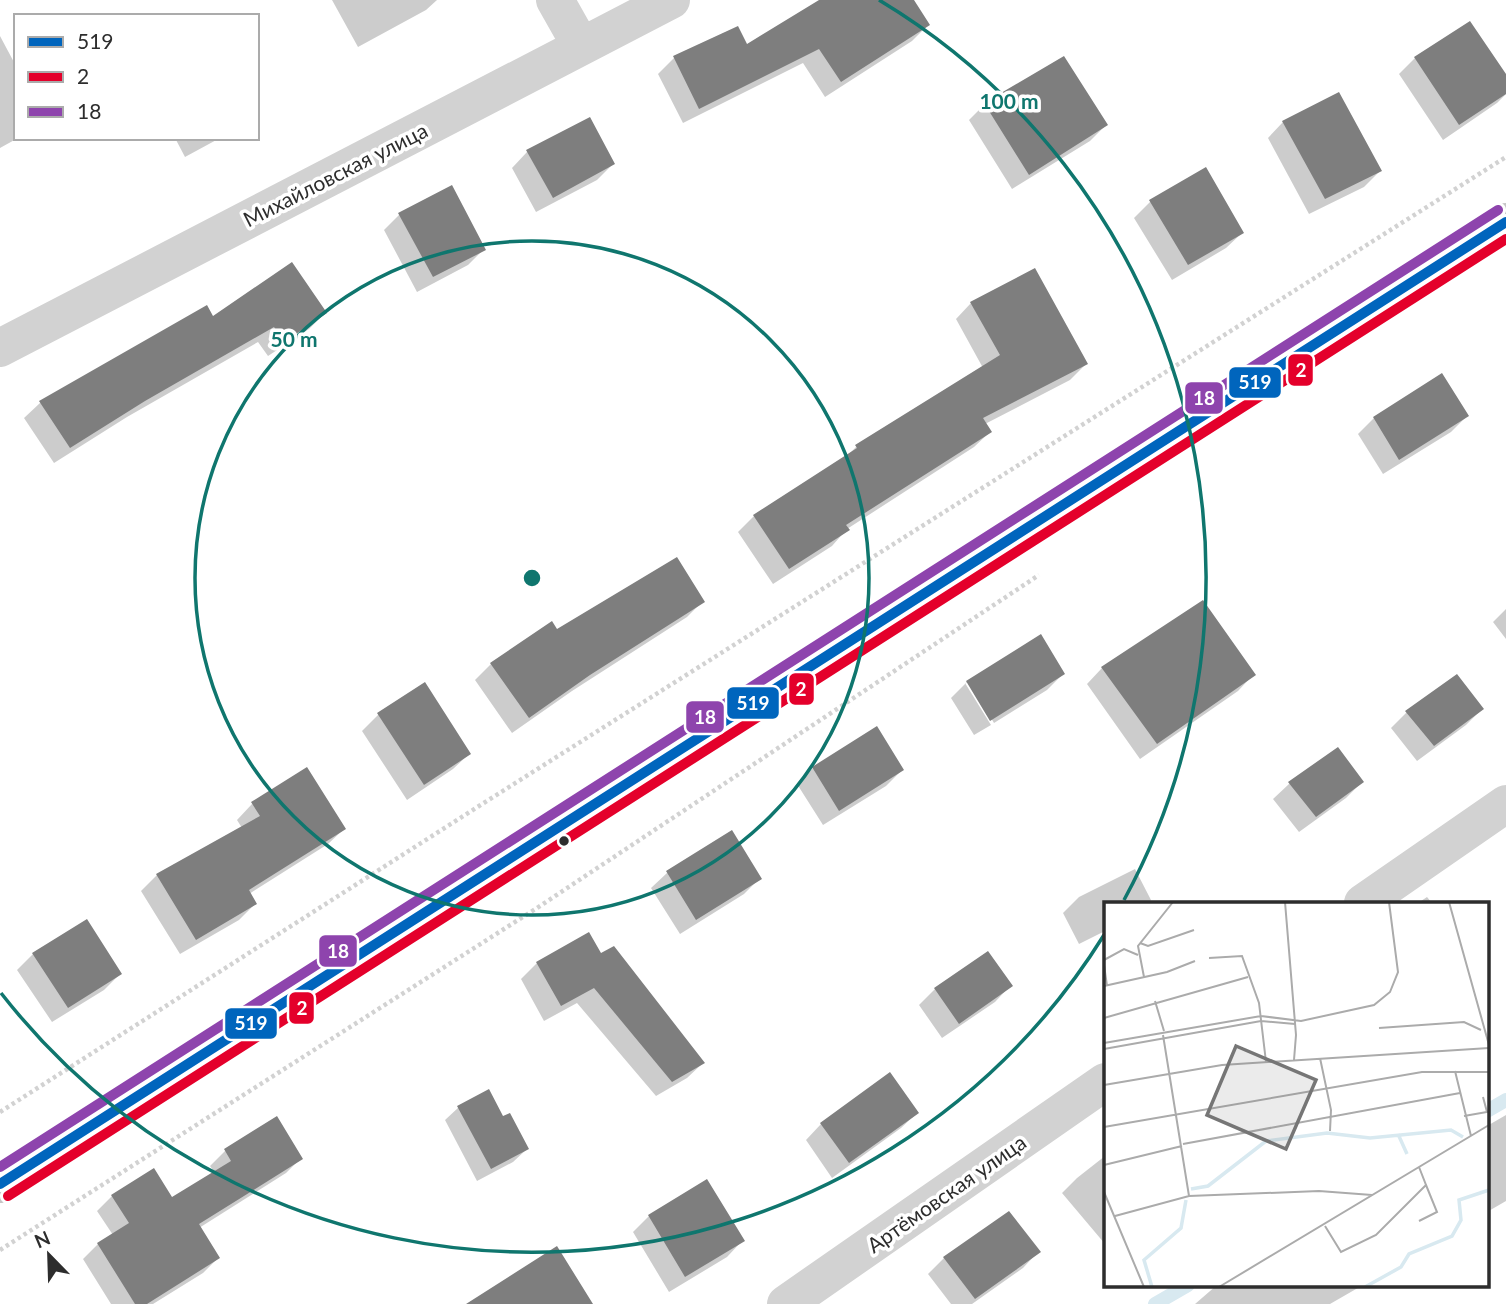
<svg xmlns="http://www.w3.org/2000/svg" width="1506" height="1304" font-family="Lato,sans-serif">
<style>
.shadow{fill:#0003}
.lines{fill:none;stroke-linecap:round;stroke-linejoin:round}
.stream{stroke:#d8e9f0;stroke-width:14}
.building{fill:#7e7e7e}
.path{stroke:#d2d2d2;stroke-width:4.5;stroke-dasharray:3.5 3.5;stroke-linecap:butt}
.street{stroke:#d2d2d2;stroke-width:38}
.primary{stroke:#c5c5c5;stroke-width:38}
.bus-1-casing{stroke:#fff;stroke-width:16}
.bus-2-casing{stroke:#fff;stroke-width:16}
.bus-3-casing{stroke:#fff;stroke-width:16}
.bus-1{stroke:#0065bd;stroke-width:10}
.bus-2{stroke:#e4002b;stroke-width:10}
.bus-3{stroke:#8e44ad;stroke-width:10}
.ring{fill:none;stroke:#0f766e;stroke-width:3.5}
.bus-dot{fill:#2d2d2d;stroke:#fff;stroke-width:2.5}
.labels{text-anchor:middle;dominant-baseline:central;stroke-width:7;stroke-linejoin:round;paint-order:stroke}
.street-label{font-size:21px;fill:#2d2d2d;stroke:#fff}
.inset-river{fill:none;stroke:#d8e9f0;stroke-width:3.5}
.inset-road{fill:none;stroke:#ababab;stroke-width:2}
.view{fill:#767676;fill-opacity:0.15;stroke:#767676;stroke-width:3.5}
.inset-edge{fill:none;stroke:#2d2d2d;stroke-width:3.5}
.centre{fill:#0f766e;stroke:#fff;stroke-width:3.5}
.ring-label{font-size:21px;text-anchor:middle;font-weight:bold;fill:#0f766e;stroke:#fff;stroke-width:7;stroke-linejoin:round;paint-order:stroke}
.line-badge{stroke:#fff;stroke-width:2.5}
.badge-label{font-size:19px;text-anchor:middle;font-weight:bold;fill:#fff}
</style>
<rect width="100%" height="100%" fill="#fff"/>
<path class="shadow" d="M332,0H437L426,10L358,47Z
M822,0H912L928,25L912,41L825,97L803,63L683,123L658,74L674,58L746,47Z
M0,36L16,66V138H18L0,148Z
M1415,58L1506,78V94L1497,103L1443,140L1399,74Z
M985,104L1106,125L1090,141L1012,189L969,120Z
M1283,122L1380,171L1364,187L1309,214L1268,138Z
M175,138H220L185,157Z
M527,152L613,164L597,180L536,212L512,168Z
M1205,170L1242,233L1226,248L1172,280L1134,218L1150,202Z
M400,214L484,249L468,265L417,292L384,230Z
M971,303L1086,364L1070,380L985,424L990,432L974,447L847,529L832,546L773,584L738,532L754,516L845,458L856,447L983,368L956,319Z
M325,313L309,329L268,356L258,342L127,417L54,463L24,418L40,403L213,319Z
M1467,416L1451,432L1383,474L1358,434L1374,418Z
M703,601L687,617L572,691L512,733L475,680L491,664L551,624L557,631Z
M1506,609V639L1493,622Z
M1102,668L1253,675L1238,691L1140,759L1087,684Z
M1063,674L1047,690L994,723L970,683H965L991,725L974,735L951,698L967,682Z
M425,685L469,754L453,769L407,800L362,731L378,715Z
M1482,709L1466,725L1417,761L1391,728L1407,712Z
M1337,750L1362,782L1346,798L1299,832L1273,799L1289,784Z
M813,768L902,770L886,786L823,825L797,784Z
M252,804L344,829L328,844L249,894L255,904L239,920L180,954L141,891L157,875L242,828L237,820Z
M1135,869L1151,900L1148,903H1105V931L1079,944L1063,913L1079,897Z
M667,873L760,878L744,894L680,934L651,888Z
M1427,897L1432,903H1418Z
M33,954L120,974L104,990L52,1022L17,970Z
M600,956L703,1063L687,1078L656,1096L577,1003L544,1021L521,979L537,963Z
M1010,986L995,1002L942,1038L919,1005L935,989Z
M459,1107L527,1149L513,1162L477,1181L445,1120Z
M917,1113L901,1128L832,1178L806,1140L821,1124Z
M1506,1115V1201L1487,1212V1126Z
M276,1119L301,1158L286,1173L199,1228L218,1258L203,1273L153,1304H111L83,1259L98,1244L113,1235L97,1211L112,1196L172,1199L215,1173L210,1166L225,1151Z
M1105,1156V1244L1062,1193L1077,1178Z
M649,1216L742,1241L727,1257L669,1292L633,1232Z
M1038,1252L1023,1268L972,1304H951L928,1274L944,1258Z
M1217,1285H1363L1330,1304H1195Z"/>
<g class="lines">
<path class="stream" d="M1487,1111L1506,1100
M1155,1304L1188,1285"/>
</g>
<path class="building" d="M819,0H914L930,25L841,82L819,49L699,109L673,56L738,26L747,44Z
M1470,21L1506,74V94L1459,125L1414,57Z
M1064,56L1108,125L1029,175L984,103Z
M1339,92L1382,171L1325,199L1282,121Z
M590,117L615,164L553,198L526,150Z
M1206,167L1244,233L1188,265L1149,200Z
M452,185L486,250L433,277L398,213Z
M292,262L327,313L284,342L274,327L145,401L70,448L39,401L207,305L213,316Z
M1035,268L1088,364L983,418L992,432L846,525L850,530L789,569L753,515L857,448L855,445L1000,355L970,302Z
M1442,373L1469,416L1399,460L1373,417Z
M677,557L705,602L590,675L529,718L490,663L552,621L557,629Z
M1203,600L1256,675L1157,744L1101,667Z
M1041,634L1065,674L990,721L966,681Z
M1457,674L1484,709L1434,746L1405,711Z
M425,682L471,754L424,785L377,713Z
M877,726L904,770L839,811L812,767Z
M1338,747L1364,782L1316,817L1288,782Z
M307,767L346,829L249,890L257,904L196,940L156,874L260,816L251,802Z
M732,830L762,879L696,920L666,871Z
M87,919L122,974L68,1008L32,953Z
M589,932L601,953L614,946L705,1063L672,1082L594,988L561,1006L536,962Z
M988,951L1013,986L959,1024L934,988Z
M890,1072L919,1113L849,1163L820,1123Z
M489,1089L503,1116L510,1113L529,1149L491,1169L457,1106Z
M277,1116L303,1159L199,1224L220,1258L147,1304H135L97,1243L129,1223L111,1195L154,1168L172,1197L231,1161L224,1149Z
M707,1179L745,1241L685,1277L648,1215Z
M1009,1211L1041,1252L975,1299L943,1257Z
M557,1246L593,1304H466Z"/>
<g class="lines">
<path class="path" d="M0,1112L479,806L1506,157
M0,1250L537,908L1039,575"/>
<path class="street" d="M555,0L581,46
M0,348L671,0
M1363,903L1506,804
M786,1304L1105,1082"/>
<path class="primary" d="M0,1184L1506,222"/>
<g class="bus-1-casing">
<path id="bus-1" d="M0,1184L1506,222"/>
</g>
<g class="bus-2-casing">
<path id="bus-2" d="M8,1196L1506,239"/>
</g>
<g class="bus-3-casing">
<path id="bus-3" d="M0,1167L1498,210"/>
</g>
<use href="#bus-1" class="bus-1"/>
<use href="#bus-2" class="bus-2"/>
<use href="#bus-3" class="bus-3"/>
</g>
<g class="ring">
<circle cx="532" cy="578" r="337"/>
<path d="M1104 935A674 674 0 0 1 1 993M879 0A674 674 0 0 1 1124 900"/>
</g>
<circle class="bus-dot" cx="564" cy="841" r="6"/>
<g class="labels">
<g class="street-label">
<text transform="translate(335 174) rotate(-27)">Михайловская улица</text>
<text transform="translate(946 1193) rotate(-35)">Артёмовская улица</text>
</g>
</g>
<g transform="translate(1104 902)">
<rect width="385" height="385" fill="#fff"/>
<path class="inset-river" d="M294,232L303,252M87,287L104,284L162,239L223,231L266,236L347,228L359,235M48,385L40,358L77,326L82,298M261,385L297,365L305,352L348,334L357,318L355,298L385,288"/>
<path class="inset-road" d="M181,0L192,133L190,158M345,0L385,143M36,41L44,44L90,28M105,56L138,54L155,101L162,160M0,58L20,47L34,53M0,63L3,84M40,75L34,44L69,0M0,84L63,70L91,59M51,99L60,129M0,116L144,75M275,126L360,120L377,128M59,133L85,294M0,141L157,114L197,119L270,103L286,90L294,70L285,0M0,147L157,119L191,122M216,156L227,208L226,229M351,169L367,234M0,183L118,163L385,146M360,214L383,210L379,195M0,225L318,170H385M79,242L356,191M0,263L78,244M0,290L40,385M11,314L85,294L215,289L268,293M315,319L333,310L322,283M221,324L237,350L272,333L322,283L315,265M115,385L385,223"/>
<path class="view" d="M132,144L212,178L182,247L103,213Z"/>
<rect width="385" height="385" class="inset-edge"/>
</g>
<circle cx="532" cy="578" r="10" class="centre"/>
<g class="ring-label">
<text x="1009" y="109">100 m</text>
<text x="294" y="347">50 m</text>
</g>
<g class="line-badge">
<rect x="1287" y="353" width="27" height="34" rx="7" fill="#e4002b"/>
<rect x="1228" y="366" width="54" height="33" rx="7" fill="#0065bd"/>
<rect x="1184" y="381" width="40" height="34" rx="7" fill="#8e44ad"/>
<rect x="788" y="672" width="27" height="34" rx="7" fill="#e4002b"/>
<rect x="726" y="686" width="54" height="34" rx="7" fill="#0065bd"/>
<rect x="685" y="700" width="40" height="34" rx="7" fill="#8e44ad"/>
<rect x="318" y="934" width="40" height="34" rx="7" fill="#8e44ad"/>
<rect x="288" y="991" width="27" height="34" rx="7" fill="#e4002b"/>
<rect x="224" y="1007" width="54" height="33" rx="7" fill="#0065bd"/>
</g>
<g class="badge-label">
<text x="1301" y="377">2</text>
<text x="1255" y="389">519</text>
<text x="1204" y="405">18</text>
<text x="801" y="696">2</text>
<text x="753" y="710">519</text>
<text x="705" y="724">18</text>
<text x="338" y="958">18</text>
<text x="302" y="1015">2</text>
<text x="251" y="1030">519</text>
</g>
<rect x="14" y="14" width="245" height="126" fill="#ffffff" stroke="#ababab" stroke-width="2"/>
<rect x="28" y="37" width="35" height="10" fill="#0065bd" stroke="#ababab" stroke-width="2"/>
<text x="77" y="49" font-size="21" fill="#2d2d2d">519</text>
<rect x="28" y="72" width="35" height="10" fill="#e4002b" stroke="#ababab" stroke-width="2"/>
<text x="77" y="84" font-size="21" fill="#2d2d2d">2</text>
<rect x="28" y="107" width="35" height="10" fill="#8e44ad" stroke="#ababab" stroke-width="2"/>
<text x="77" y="119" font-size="21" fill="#2d2d2d">18</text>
<g transform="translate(49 1255) rotate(337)" stroke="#ffffff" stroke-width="5" paint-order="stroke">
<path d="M0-5L12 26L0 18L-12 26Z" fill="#2d2d2d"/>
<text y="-10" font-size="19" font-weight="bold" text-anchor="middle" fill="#2d2d2d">N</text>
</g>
</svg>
